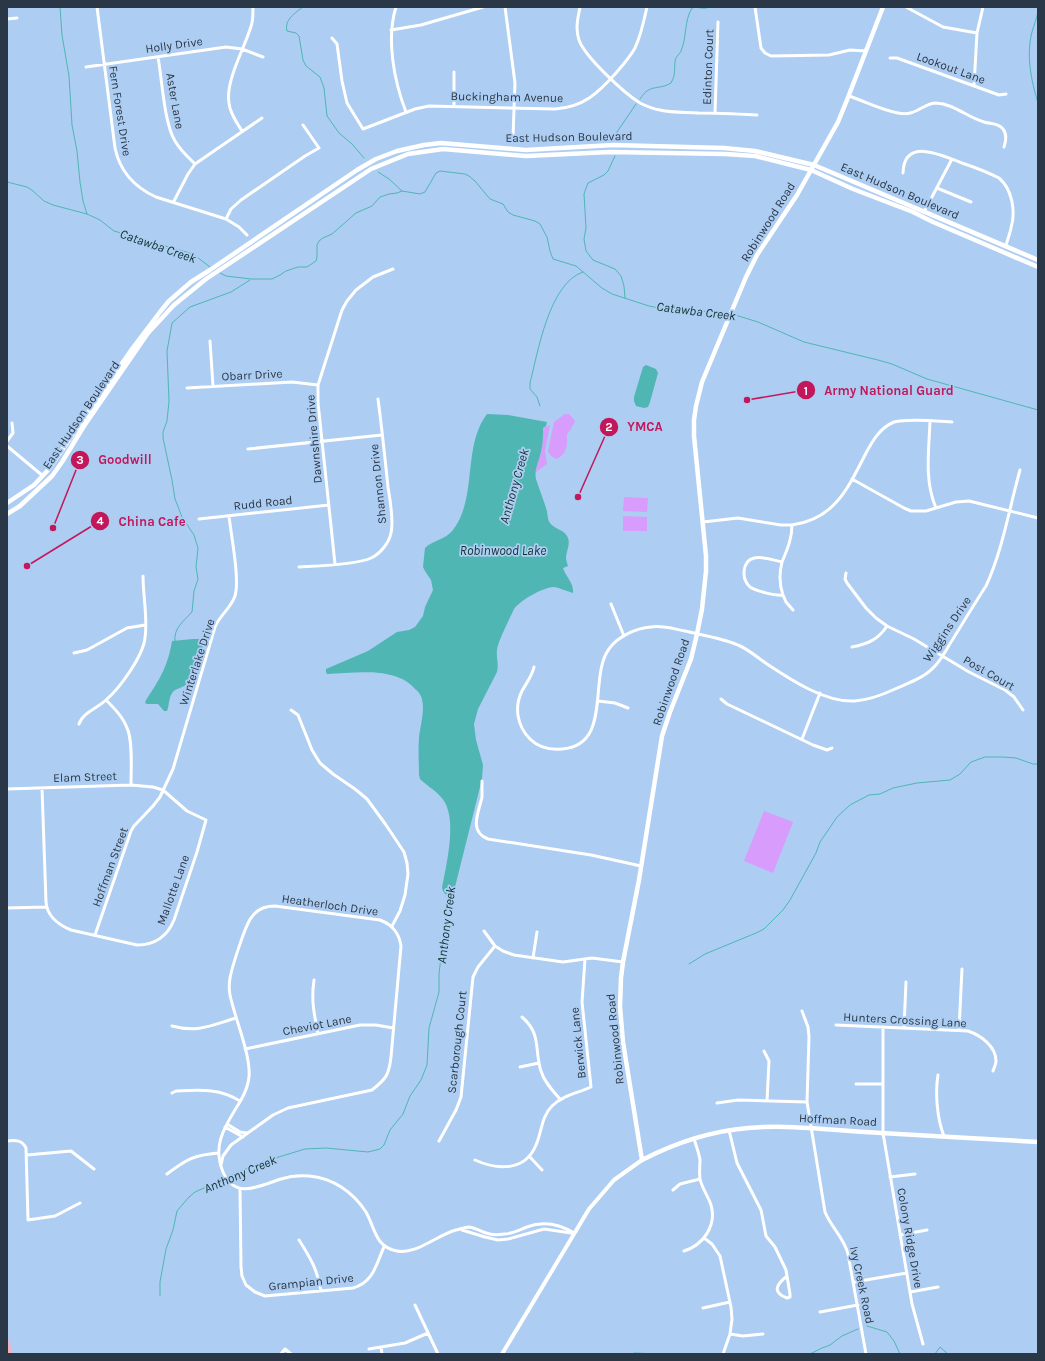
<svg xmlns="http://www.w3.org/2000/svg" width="1045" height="1361" font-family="Karla,sans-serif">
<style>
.green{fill:#d89cfc}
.water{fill:#4fb6b3}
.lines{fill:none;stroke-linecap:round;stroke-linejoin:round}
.stream{stroke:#4fb6b3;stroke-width:1}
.minor{stroke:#fff;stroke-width:3}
.tertiary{stroke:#fff;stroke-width:4}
.secondary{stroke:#fff;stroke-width:4.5}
.primary{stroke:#f2b2bb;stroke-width:5}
.labels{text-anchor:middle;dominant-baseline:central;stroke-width:3.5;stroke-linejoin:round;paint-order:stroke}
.street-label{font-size:12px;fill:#2a3746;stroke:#adcdf2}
.water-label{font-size:13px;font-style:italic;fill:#113130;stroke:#adcdf2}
.leader{fill:none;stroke:#c2185b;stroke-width:1.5}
.callout-dot{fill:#c2185b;stroke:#adcdf2;stroke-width:1.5}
.mark-label{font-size:12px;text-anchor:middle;font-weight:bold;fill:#fff}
.callout-label{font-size:13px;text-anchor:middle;font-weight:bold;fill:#c2185b;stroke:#adcdf2;stroke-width:3.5;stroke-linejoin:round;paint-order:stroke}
</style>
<rect width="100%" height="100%" fill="#adcdf2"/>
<path class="green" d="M565,414H569L575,421L571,429L567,434C567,445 568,453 557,459L551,456L548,451L554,422Z
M550,425L545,451L547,464L536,472C536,465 539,460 541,453C543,445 543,436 543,428Z
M624,497L648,498L647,512L623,511Z
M623,516L647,517V531H623Z
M764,811L793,822L773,873L744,861Z"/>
<path class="water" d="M646,365L656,369L658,373L650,402L648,407L644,408L636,406L634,401V397L643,367Z
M487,414L508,415L547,422L546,426L543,428C543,436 543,444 541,452C539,461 534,470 536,479C539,489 543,498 546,508C548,513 547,519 550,523C554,529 563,529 567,536C571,543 567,549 566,557C566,560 567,563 568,566L563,568C566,577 574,583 573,593C566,591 560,588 554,587C544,587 520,600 514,609C510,618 498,641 497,650C496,657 499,665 497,672L478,709L474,724L476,740L483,765L482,779L453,895C448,898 443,893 442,888C446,865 459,816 441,797C435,790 426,785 420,779L419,775C419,763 418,751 419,738C420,726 425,712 422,699C421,695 418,691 415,689C396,666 354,673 327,674L326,672V669L368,651L397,632L409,630L415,627L423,616L425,607L433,590L431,580L425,571L423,567L425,548C433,540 445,540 453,530C478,497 462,447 487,414Z
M193,639H203L207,641L198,654L193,665L187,684C183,687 179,688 175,690C168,695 170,704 167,711H164L158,704H147L145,703L146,700C160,679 168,666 172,641Z"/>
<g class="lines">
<path class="stream" d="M60,7L62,35L69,76L72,125L77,151L80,182L83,201L87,214
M303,7C295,13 284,20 287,31L296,33L299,36L303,60L306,66L320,77L324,88L327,116L339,133L352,144L364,158
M1038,11C1037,18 1034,25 1032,32C1026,55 1031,80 1038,103
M640,99C650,83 657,91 671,83C676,74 674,71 675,62C675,57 679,55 681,51C687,37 684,21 692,8C697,6 704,10 709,7
M614,140L617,132L636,104
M615,156L608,171L604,175L588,183L586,188L584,194L586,228L584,239L586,251L593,260L615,269L621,276L624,286L625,298
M378,172L389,179L402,191
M7,182L27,187L33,191L44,201L53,205L87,214L100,220L114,231L193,254L210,267
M220,273L226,276L251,279H272L280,275L286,271L298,267H307L316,261L317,257V245L319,241L323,238L332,234L356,213L372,206L380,197L389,194L397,193L402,191L420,194L425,192L436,173L440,171L465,174L469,176L475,181L490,199L503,204L508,212L513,215L535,221L540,224L547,237L550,251L553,259L576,266L602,288L612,294L649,306L659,308L728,313
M732,314L758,322L804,342L878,360L892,364L927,379L1038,410
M540,406L537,397L530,389V383C538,352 549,283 583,272
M175,642C173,628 184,621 192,612L194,591L198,579L196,567L198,548L194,535L182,517L175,499L172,480L163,438V432L167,421L169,401L167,351L172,323L190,307L231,292L250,280
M689,964L705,954L756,933L764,929L783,910L790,900L816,853L820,842L837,817L850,805L869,795L880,794L893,788L917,783L950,780L960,774L971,762L985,757H1003L1016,758L1033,764H1038
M227,1177L259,1163L305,1149L326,1148L368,1152L380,1149L384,1145L390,1130L403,1114L410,1096L421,1080L427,1065L429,1028L439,992V974L448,897
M160,1296V1282L166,1249L173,1230L177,1211L189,1197L195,1192L224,1179
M867,1326L887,1332L894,1341L900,1354
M634,1353L658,1354
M810,1354L822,1348L830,1345L842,1336L858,1329
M935,1354L940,1347L948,1354"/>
<path class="minor" d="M97,7L115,148C120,172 134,187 156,197L226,219L239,227L247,235
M396,7C386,39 394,81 406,112
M505,7L515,83L513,137
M580,7C578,18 575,28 579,40C585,57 624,93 640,103C646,106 653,109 660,110C673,113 686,112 699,113C719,113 738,114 757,115
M755,7L761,48L765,53L771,56L829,55L850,50L866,51
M906,7L943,27L977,33
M7,19L17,18
M391,30L421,25L483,7
M332,38L337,44L342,81L347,103L363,129L415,109L429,106L555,109C584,107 598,93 616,73C623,65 630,57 635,48C641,35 644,21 647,7
M158,57C162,79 164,123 175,141C180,150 188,157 195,164
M890,58H897L999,95L1006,94
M86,67L226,47L242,49L263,57
M974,86L977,33L983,7
M849,96C864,101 882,110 898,113C916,117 923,103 936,103C954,104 967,117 984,122C990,124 999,123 1003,129C1007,134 1006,141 1004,147
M454,105V72
M715,113L718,22
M242,131C237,123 230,114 229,103C225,80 246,46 252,23C253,18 253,12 253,7
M903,173C904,137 942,155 962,163C974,167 987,172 999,178C1012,189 1016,211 1011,228C1010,234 1007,240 1006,246
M937,188L971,202
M174,201L188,174L195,164L262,118
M924,212L952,159
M226,219L231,209L241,200L305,156L319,148L303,125
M210,341L213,386
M187,388L292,382L318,385
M930,421C929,451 924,480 936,508
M7,441L13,433L12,423
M7,446L43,476
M248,449L382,435
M852,479L904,508L911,511H926L956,502L969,501L1038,518
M199,519L329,505
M703,522L738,518L781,525H792C792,539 787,550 782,562C773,560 763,556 754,558C742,561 741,579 750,587C756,591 775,596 783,595C779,584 779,574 782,562
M792,525C835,519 848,488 866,453C873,440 880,428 894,422C908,418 937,421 952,422
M335,564L318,403V385L342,310L347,301L356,290L373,277L393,269
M299,567C316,566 357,565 371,558C380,554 389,543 391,533C394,520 390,500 388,487C385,458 382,429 378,399
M846,573L845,579L847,583L866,608L876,618L887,626L914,639L969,672L1005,690L1014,697L1023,710
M783,595L786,602L793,610
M611,604L624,636
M852,647C867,644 878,640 887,626
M74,653L87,650L127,628L145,625
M534,667C532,676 527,682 522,691C514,707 517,726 530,739C538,747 550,750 562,749C613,745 588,677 609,649C617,637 636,628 651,627C662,625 674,629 685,631C702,635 722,638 738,645C748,649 758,658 767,664C791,680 826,703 855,701C869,700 882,695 895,689C908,683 924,678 934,667C942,659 947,648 953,639C964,621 975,603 986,586C1003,549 1009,509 1020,470
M721,699L727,704L813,745L827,750L832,748
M106,700C114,708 123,717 127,728C133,740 131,770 131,785
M598,701L615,703L628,708
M291,710L298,715L312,750L320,763L333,774L355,789L367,799L386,825L404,852L407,863L408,874L405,895L400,911L392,926
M79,724C83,712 98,708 106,700C120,688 143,656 145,638C148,619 143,596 143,576
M802,739L820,693
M482,781C482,787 482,792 482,797C479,812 468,831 488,839L591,855L641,866
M7,789L131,785L153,787L163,790L187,811L206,820L197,852L174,920C167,937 155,945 137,945L71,930C59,925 47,916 46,902L42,788
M7,908L46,907
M484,931L495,946L503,951L514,955L563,962L592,958L623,962
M95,935L131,831L134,826L153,806L160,797L173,769L215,627C220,615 231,608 235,596C240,579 231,535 229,516
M533,958L537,932
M314,980C311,1000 314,1014 318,1033
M802,1011L808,1027L809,1037L807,1102L825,1212C831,1227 844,1238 848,1254L866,1354
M522,1017C542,1034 534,1050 541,1071C544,1082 553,1091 560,1099
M836,1025L968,1031C980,1035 996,1046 996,1061C996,1064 994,1068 993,1071
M172,1026C198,1033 212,1025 236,1018
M883,1027V1133L912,1304L923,1344
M904,1028L906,982
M959,1030L962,969
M245,1049L360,1025H376L393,1028
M764,1051L769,1061L767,1101
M520,1067L539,1063
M938,1075C935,1092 937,1119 944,1136
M856,1084H883
M172,1093L176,1091C200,1090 219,1088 240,1101
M717,1103L738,1100L807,1102
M227,1124L240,1132L247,1133
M225,1127L243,1137
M729,1130L737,1163L761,1210L766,1236L775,1247L786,1270L790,1294V1297L787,1298C772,1292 776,1285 787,1276
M7,1141C16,1140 22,1140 26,1148L28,1220L55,1216L80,1203
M439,1141L456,1110L461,1097L473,977L478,967L495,946
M27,1155L71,1151L94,1169
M529,1156L542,1170
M475,1160C497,1170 525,1172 536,1145C542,1132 541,1117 552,1106C563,1095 578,1093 591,1087L582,1002L585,959
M221,1165L223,1156L231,1145L273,1115L288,1108L372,1090C386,1079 389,1075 391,1057L401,946C399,933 393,925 380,920L275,906C265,906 256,910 251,918C245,926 232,967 230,978C229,984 229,990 230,995C235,1019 251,1055 249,1077C248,1086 245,1093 241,1100C227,1124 211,1143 223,1172C235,1200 259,1186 281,1179C290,1176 299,1175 309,1176C333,1178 353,1192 366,1212C375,1228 375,1247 397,1251C416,1255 437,1235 456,1230C460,1229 465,1227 469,1227C475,1228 481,1231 486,1233C491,1235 498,1235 504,1234C512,1234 519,1230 527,1227C543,1221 559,1224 574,1233
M167,1174C187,1159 194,1155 218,1153
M890,1177L915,1174
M240,1189L241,1267L242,1276L246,1285L255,1292L265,1296L353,1288C374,1282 376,1264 384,1247
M673,1190L680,1184L700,1179
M462,1230L485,1237L498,1240L508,1239L544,1229L571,1233
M900,1235L927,1230
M704,1238L712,1244L720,1256L731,1307L732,1319L730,1334L723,1354
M299,1240C310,1257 318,1271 321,1291
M684,1251C703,1245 717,1226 711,1205C708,1196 702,1188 700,1179C699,1173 700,1166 700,1160C699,1153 696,1145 694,1139
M854,1282L907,1273
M910,1292L938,1287
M415,1305L438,1354
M703,1308L730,1302
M820,1312L858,1305
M730,1334L743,1336L763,1334
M381,1347L382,1354
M369,1349L405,1343L428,1333
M281,1354L285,1349L291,1354"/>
<path class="tertiary" d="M502,1354L589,1209L614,1180L642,1160"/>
<path class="secondary" d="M883,7L847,100L838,122L797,195L757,255L746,277L702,382L696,406L694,420V436L706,556V571L702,609L697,634L691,659L670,712L662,736L639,880L623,962L621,978L620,1007L623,1042L642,1160C675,1143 711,1131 748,1128C791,1124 838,1131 881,1133C933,1136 986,1139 1038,1142
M7,503L34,485L49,469L132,349L160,312L169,301L191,282L210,270L357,170L376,159L397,151L424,145L441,143L526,150L613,145L724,148L755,151L814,165L1038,260
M7,514L20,506L52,476L62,462L84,426L148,333L174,305L206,279L371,169L408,154L443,149L526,156L610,152L725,154L755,156L811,170L853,189L913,212L933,222L1038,267"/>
<path class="primary" d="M7,1342L10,1354"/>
</g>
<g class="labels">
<g class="street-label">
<text transform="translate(174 45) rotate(-8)">Holly Drive</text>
<text transform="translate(708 67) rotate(-88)">Edinton Court</text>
<text transform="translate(951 68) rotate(20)">Lookout Lane</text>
<text transform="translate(507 97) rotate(1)">Buckingham Avenue</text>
<text transform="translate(175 101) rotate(80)">Aster Lane</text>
<text transform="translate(120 111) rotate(81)">Fern Forest Drive</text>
<text transform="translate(569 137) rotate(-1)">East Hudson Boulevard</text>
<text transform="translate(900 191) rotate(23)">East Hudson Boulevard</text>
<text transform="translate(768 222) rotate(-58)">Robinwood Road</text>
<text transform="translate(252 375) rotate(-3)">Obarr Drive</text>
<text transform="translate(81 415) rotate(-56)">East Hudson Boulevard</text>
<text transform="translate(314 439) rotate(-95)">Dawnshire Drive</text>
<text transform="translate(378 484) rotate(-96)">Shannon Drive</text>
<text transform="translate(263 503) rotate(-6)">Rudd Road</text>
<text transform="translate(947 629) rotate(-56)">Wiggins Drive</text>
<text transform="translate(197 662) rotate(-72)">Winterlake Drive</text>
<text transform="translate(989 673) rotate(30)">Post Court</text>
<text transform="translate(671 682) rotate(-71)">Robinwood Road</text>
<text transform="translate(85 777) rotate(-2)">Elam Street</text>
<text transform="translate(110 867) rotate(-70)">Hoffman Street</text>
<text transform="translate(173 890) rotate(-70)">Mallotte Lane</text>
<text transform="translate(330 905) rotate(8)">Heatherloch Drive</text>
<text transform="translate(905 1020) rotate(3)">Hunters Crossing Lane</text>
<text transform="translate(317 1025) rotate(-11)">Cheviot Lane</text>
<text transform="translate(615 1039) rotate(-96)">Robinwood Road</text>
<text transform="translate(457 1042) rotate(-84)">Scarborough Court</text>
<text transform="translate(578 1043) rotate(-96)">Berwick Lane</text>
<text transform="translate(838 1120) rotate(3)">Hoffman Road</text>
<text transform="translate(910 1238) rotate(80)">Colony Ridge Drive</text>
<text transform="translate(311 1282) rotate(-6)">Grampian Drive</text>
<text transform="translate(862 1285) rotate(78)">Ivy Creek Road</text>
</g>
<g class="water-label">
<text transform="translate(158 246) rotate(19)">Catawba Creek</text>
<text transform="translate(696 311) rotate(7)">Catawba Creek</text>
<text transform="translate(514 486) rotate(-74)">Anthony Creek</text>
<text x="503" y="550">Robinwood Lake</text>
<text transform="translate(446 925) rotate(-83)">Anthony Creek</text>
<text transform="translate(240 1174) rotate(-23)">Anthony Creek</text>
</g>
</g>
<path class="leader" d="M747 400L806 390M578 497L609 427M53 528L80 460M27 566L100 521"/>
<g class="callout-dot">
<circle cx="747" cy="400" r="4"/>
<circle cx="578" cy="497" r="4"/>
<circle cx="53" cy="528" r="4"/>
<circle cx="27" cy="566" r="4"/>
<circle cx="806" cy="390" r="10"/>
<circle cx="609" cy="427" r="10"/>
<circle cx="80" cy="460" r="10"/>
<circle cx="100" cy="521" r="10"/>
</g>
<g class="mark-label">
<text x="806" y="395">1</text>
<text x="609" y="431">2</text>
<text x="80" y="464">3</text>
<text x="100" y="525">4</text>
</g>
<g class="callout-label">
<text x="889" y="395">Army National Guard</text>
<text x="645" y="431">YMCA</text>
<text x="125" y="464">Goodwill</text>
<text x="152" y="526">China Cafe</text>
</g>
<rect width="1045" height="1361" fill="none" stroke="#2a3746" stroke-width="16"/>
</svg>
